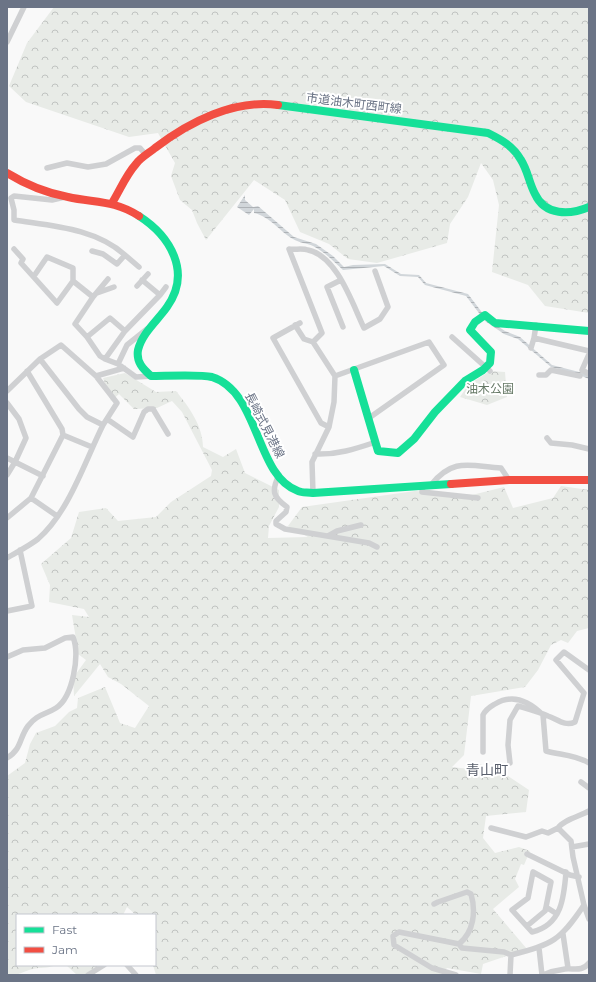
<svg xmlns="http://www.w3.org/2000/svg" width="596" height="982" font-family="Montserrat,'Noto Sans JP',sans-serif">
<style>
.forest{fill:url(#forest-crowns)}
.water{fill:url(#water-rules)}
.lines{fill:none;stroke-linecap:round;stroke-linejoin:round}
.street{stroke:#cfd0d2;stroke-width:5.5}
.fast{stroke:#16e098;stroke-width:8}
.jam{stroke:#f24e42;stroke-width:8}
.labels{text-anchor:middle;dominant-baseline:central;stroke-width:4;stroke-linejoin:round;paint-order:stroke}
.street-label{font-size:12px;fill:#6b7486;stroke:#fff}
.park-label{font-size:12px;fill:#667966;stroke:#fff}
.quarter-label{font-size:14px;fill:#595f6c;stroke:#fff}
</style>
<defs>
<pattern id="forest-crowns" width="20" height="18" patternUnits="userSpaceOnUse"><rect width="20" height="18" fill="#e8ebe7"/><path d="M2 6a3 3 0 1 1 6 0M12 15a3 3 0 1 1 6 0" fill="none" stroke="#c0c3c1"/></pattern>
<pattern id="water-rules" width="6" height="5" patternUnits="userSpaceOnUse"><rect width="6" height="5" fill="#d1d6da"/><path d="M0 2.5h6" fill="none" stroke="#aeb2b6"/></pattern>
</defs>
<rect width="100%" height="100%" fill="#f9f9f9"/>
<path class="forest" d="M54,7H589V313L545,306L528,285L492,272L499,205L493,180L481,163L468,197L450,224L447,243L377,263L348,259L329,244L300,232L285,200L254,180L206,240L197,223L192,210L180,200L171,176L175,163L158,133L129,137L26,102L9,86L27,43Z
M490,371L505,372L507,397L487,405L460,397L468,385Z
M125,373L156,392L176,391C189,407 203,426 203,447L223,457L236,449L245,473L279,490V507L269,526L268,538L308,537L288,526L302,507L415,491L472,495L504,487L513,508L553,498L561,486L589,490V628L577,631L568,643L561,640L551,645L538,670L525,687L471,696L464,755L452,767L469,769L480,764L505,774L529,790L526,812L486,816L483,838L495,853L519,847L530,851L524,865L521,864L515,879L519,887L493,909L527,949L483,964L481,974L447,968L441,975H156L153,965H155V915H136L127,907L123,915H17V965H55C48,969 40,967 33,969C21,972 21,975 7,975V776L25,763L30,744L36,733L55,726L69,712L77,708L78,698L105,687L120,723L135,728L149,706L121,684L108,677L100,664L74,696L73,678L86,660L74,651L77,645L72,615L89,617L84,609L49,602L50,585L41,564L71,538L79,512L106,508L118,521L156,517L171,502L211,476L212,470L182,412L172,401L157,408L134,409L119,394L111,401L103,378Z
M66,965H99L87,975H77Z"/>
<path class="water" d="M245,195V200L253,207L258,206L294,237L316,244L333,256L344,267L353,265L385,264L401,274L419,275L426,283L468,294L487,319L505,331L520,337L552,365L587,374L589,379L577,374L551,367L518,339L504,334L485,321L466,296L425,285L418,277L400,276L384,266L343,270C333,261 325,252 313,246C307,243 299,243 293,239C279,231 271,217 254,213V209L249,215L237,207Z"/>
<g class="lines">
<path class="street" d="M7,42L24,7
M47,168L67,163L88,167L106,164L135,148H140L146,155
M65,197L52,200L14,196L11,198L14,210V220C52,226 95,228 125,255L117,264L103,254L92,251
M14,249L23,259L21,263L57,303L73,281L93,297L75,324L87,337L110,318L125,331L105,359L118,364
M125,255L139,267
M34,276L47,257L73,268V281
M341,280L327,287L343,327
M137,286L148,274
M97,293L114,287
M160,295L166,287
M93,297L108,279
M300,323L273,338L321,423L329,427
M295,325L304,339L313,342
M536,325L534,338L589,351
M147,329L127,345L118,364L136,377L151,376
M125,331L160,295L142,280
M87,337L100,356L105,359
M452,337L490,371
M531,348L534,338
M589,354L582,370L589,374
M40,359L61,345L96,376L117,403L103,425
M539,375H546L551,370L580,376
M96,376L124,368
M335,376L313,342L322,333L289,249C295,250 302,248 308,250C337,256 352,303 364,328L380,319L388,307L375,271
M7,391L40,359L79,409L87,417L103,425C85,461 69,512 38,539C29,546 17,552 7,558
M7,403L19,419L26,438L15,462L7,475
M107,419L133,437L144,412L148,409H153L168,434
M63,435L92,447
M547,438L551,443L572,445L589,449
M315,454C337,455 355,449 376,442
M7,458L43,476
M279,475C271,491 273,497 287,507L286,512L276,521V524L285,529L369,543L377,547
M423,485L422,492L478,498
M431,485C453,457 470,466 501,468L509,480
M313,493L312,462L329,427L334,402L335,376L429,342L444,365L369,418
M31,498L57,516
M7,518L31,498L63,435L62,429L27,371
M328,536L337,531L361,525
M7,611L32,606L20,550
M7,657L23,650L45,648L65,638L73,637C80,655 73,697 56,708C45,715 37,714 28,726C19,738 22,749 7,758
M483,752V715C486,709 490,707 495,704C513,693 529,701 543,715L546,751C561,755 576,755 589,763
M510,763L508,745L510,720L518,706C528,709 539,712 548,716C557,719 565,727 575,722L584,693L556,660L564,652L589,670
M581,782L589,788
M491,828L526,837L542,831L548,833L558,828L571,841L573,857L584,905L589,919
M558,828C563,820 580,816 589,811
M572,847L589,844
M527,854L570,875L579,877
M434,904L438,902L467,892L471,894C476,911 474,932 459,944
M546,907L551,882L533,872L528,898L512,910L532,932C562,925 564,897 566,872
M527,926L545,911L546,907L557,914
M563,934L568,968
M539,948L542,975
M127,965L136,975
M88,975L104,965
M456,975L432,968L394,945L393,936L399,932L459,944L462,948L504,952L511,955
M510,975L511,955C553,944 560,941 584,905
M543,975C550,972 557,970 565,969C574,968 582,972 589,963"/>
<path class="fast" d="M278,105L488,133C502,140 513,146 521,160C528,171 529,183 535,194C545,216 570,215 589,207
M139,216C170,236 192,272 167,307C158,320 142,333 138,350C136,362 143,369 151,376C165,376 200,374 212,377C260,392 255,476 298,491C302,493 308,492 313,493L451,484
M354,370L378,451L398,453L414,439L435,412L465,381L483,370L490,363L491,352L470,330L475,322L485,315L495,323L589,331"/>
<path class="jam" d="M7,173C25,184 46,193 68,197C95,203 114,200 139,216
M112,203C120,190 126,175 136,164C140,158 149,153 155,148C189,122 234,99 278,105
M451,484L509,480H589"/>
</g>
<g class="labels">
<g class="street-label">
<text transform="translate(354 103) rotate(7)">市道油木町西町線</text>
<text transform="translate(265 425) rotate(63)">長崎式見港線</text>
</g>
<g class="park-label">
<text x="490" y="388">油木公園</text>
</g>
<g class="quarter-label">
<text x="487" y="770">青山町</text>
</g>
</g>
<rect width="596" height="982" fill="none" stroke="#6b7486" stroke-width="16"/>
<rect x="16" y="914" width="140" height="52" fill="#ffffff" stroke="#c4c7cf"/>
<rect x="24" y="927" width="20" height="6" fill="#16e098" stroke="#c4c7cf"/>
<text x="52" y="934" font-size="12" fill="#6b7486">Fast</text>
<rect x="24" y="947" width="20" height="6" fill="#f24e42" stroke="#c4c7cf"/>
<text x="52" y="954" font-size="12" fill="#6b7486">Jam</text>
</svg>
